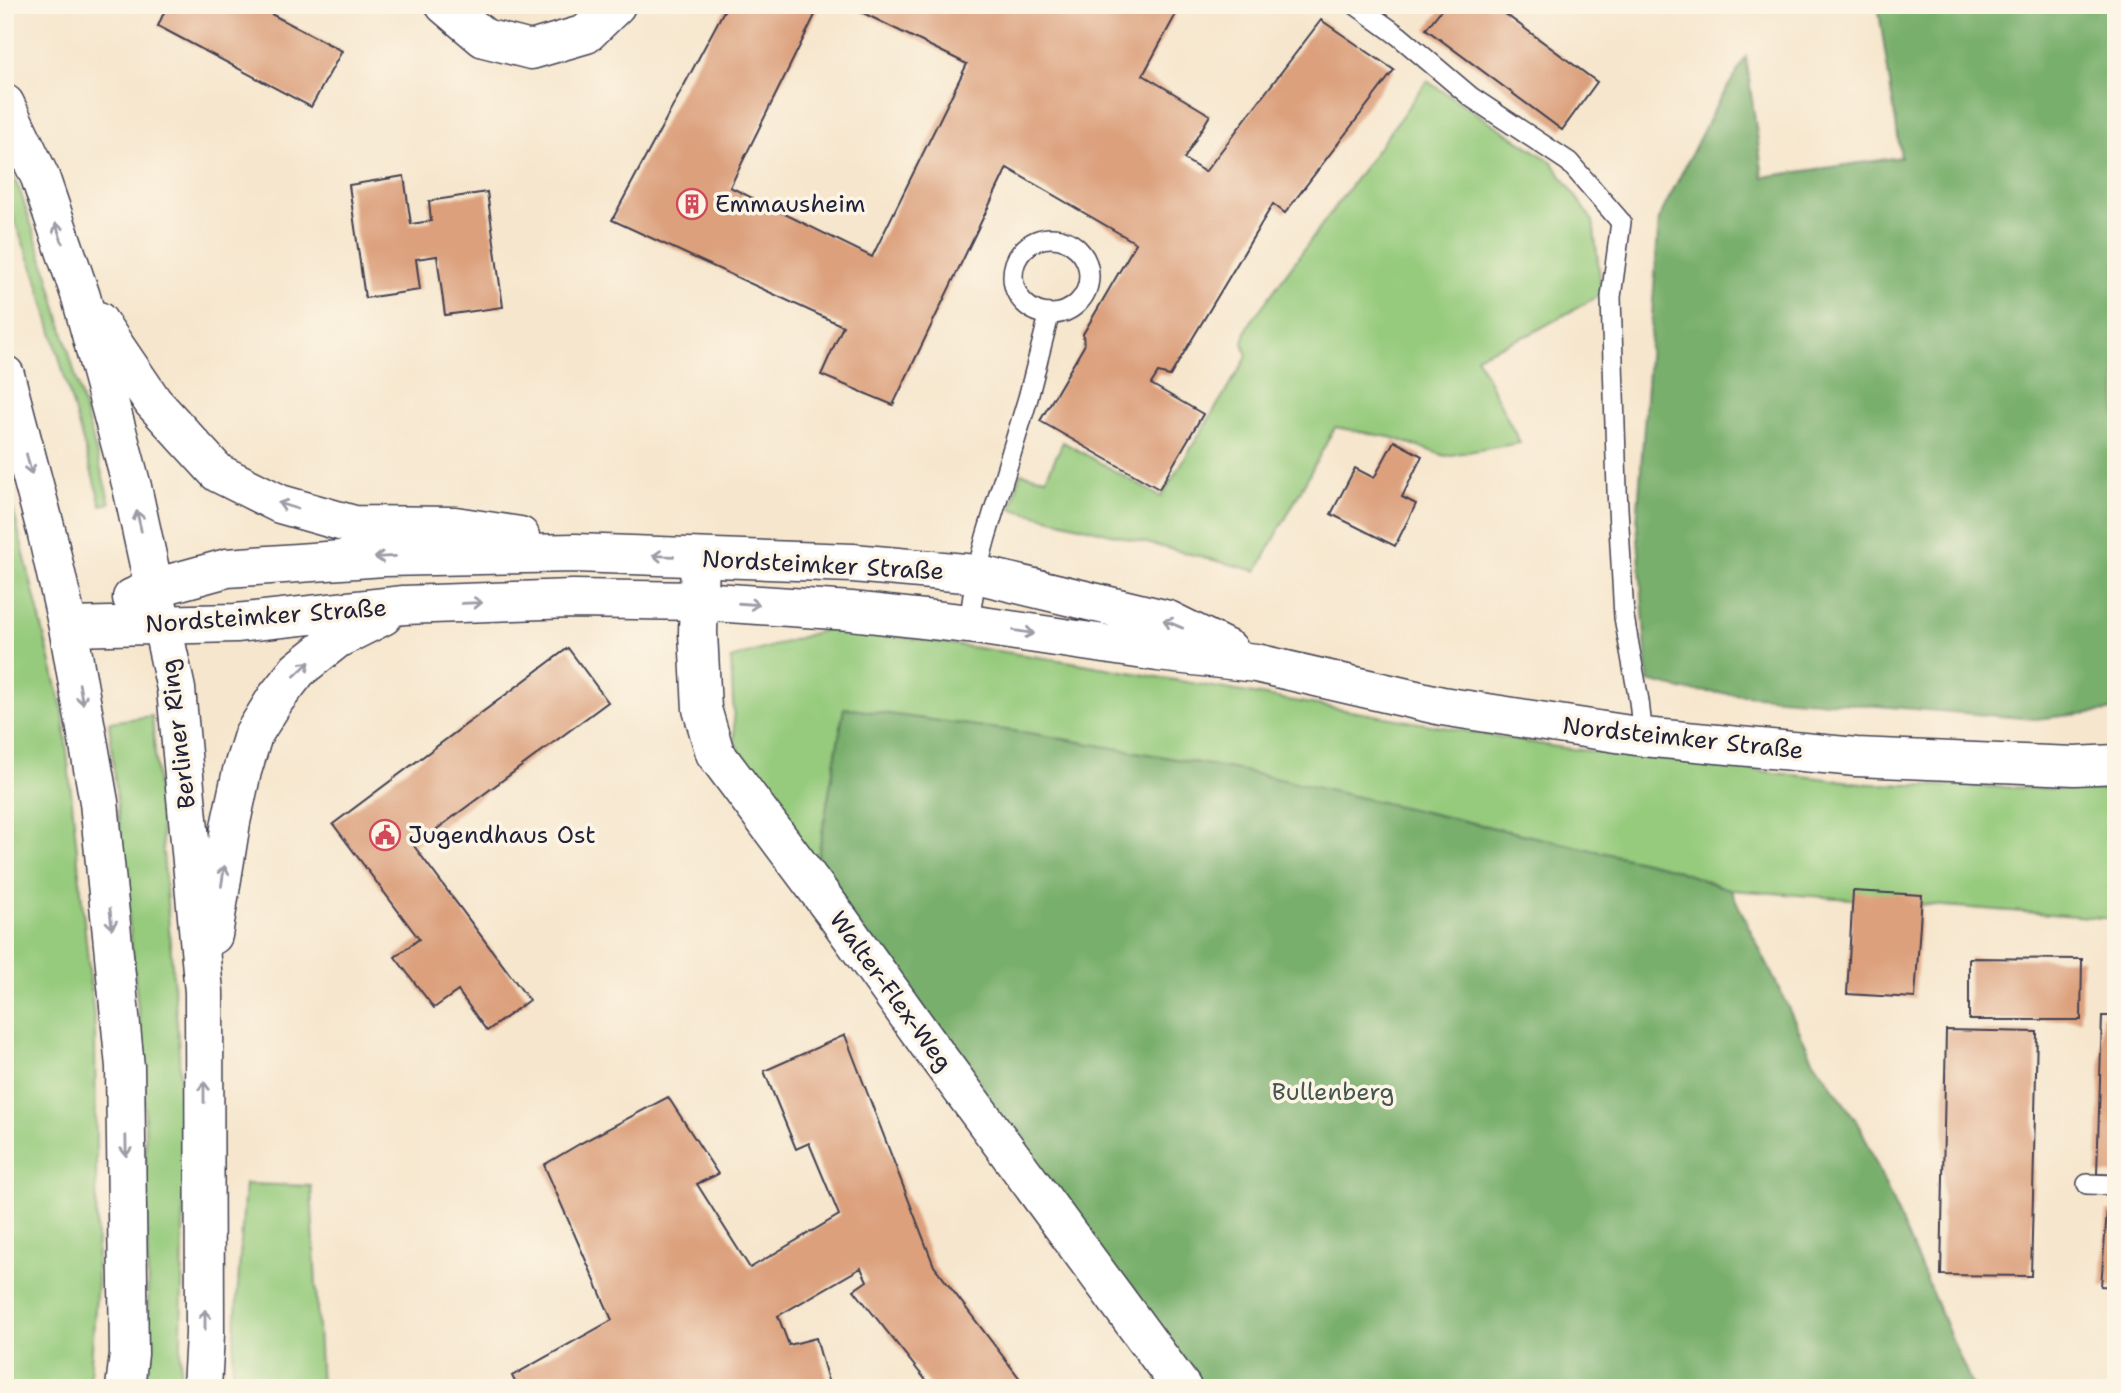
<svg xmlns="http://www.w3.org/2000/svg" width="2121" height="1393" font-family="'Shantell Sans',sans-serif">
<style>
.green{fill:#96cb7d;stroke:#5c765c;stroke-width:2}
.forest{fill:#78af6c;stroke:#4d6854;stroke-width:2}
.building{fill:#dca07d}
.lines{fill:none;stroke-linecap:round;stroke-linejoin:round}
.lane-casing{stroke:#423f51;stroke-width:22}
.street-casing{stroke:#423f51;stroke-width:41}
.secondary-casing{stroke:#423f51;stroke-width:41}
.lane{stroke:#fff;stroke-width:19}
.street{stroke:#fff;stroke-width:38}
.secondary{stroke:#fff;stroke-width:38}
.oneway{stroke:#9c9ca7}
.labels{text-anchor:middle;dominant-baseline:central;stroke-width:7;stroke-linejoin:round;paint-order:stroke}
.poi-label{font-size:24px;fill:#22223b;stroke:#fcf5e5;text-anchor:start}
.street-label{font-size:24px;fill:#22223b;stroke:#fcf5e5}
.park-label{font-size:24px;fill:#45554f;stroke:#fcf5e5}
</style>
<rect width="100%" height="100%" fill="#fcf5e5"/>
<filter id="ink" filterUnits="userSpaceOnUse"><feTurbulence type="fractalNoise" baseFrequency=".0143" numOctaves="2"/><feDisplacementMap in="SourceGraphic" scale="14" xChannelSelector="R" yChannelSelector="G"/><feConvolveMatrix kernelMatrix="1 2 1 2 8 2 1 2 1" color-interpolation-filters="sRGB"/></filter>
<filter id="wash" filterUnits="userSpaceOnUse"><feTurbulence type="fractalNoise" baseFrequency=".00686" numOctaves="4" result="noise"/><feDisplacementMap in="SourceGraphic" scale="28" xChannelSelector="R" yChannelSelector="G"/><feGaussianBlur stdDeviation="1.57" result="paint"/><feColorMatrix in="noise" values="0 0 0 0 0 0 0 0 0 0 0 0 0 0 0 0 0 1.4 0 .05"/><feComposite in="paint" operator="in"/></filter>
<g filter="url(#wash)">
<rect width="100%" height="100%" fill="#f6e6cd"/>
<path class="green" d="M1427,81L1552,162L1593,221L1602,294L1530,334L1476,356L1520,443L1445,456L1394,438L1335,427L1257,571L1012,509L1020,473L1046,478L1063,442L1161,497L1247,357L1243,342L1248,326Z
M5,159L20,191L47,272L110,503L101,505L36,276L5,197Z
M5,477L63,712L95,1030L97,1283L89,1388H5Z
M834,627L1072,662L1556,747L1870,784L2116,790V919L1731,890L1667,867L1243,771L1035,734L844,708L813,885L735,743L731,659Z
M152,716L179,1051L184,1189L180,1388H145L149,1353L144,1068L109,722Z
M245,1184L311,1186L321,1388H231Z"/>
<path class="forest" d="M1878,5H2116V710L2035,719L1685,690L1648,681L1637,523L1659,218L1713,111L1746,57L1763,177L1901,157Z
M844,708L1035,734L1243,771L1667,867L1731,890L1813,1059L1860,1126L1973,1388H1182L813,885Z"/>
<g id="blocks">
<path class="building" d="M167,5H254L342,51L311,107L158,26Z
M727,5H820L730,187L872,257L967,64L847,5H1001L1008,9L1010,5H1181L1143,75L1210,115L1184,159L1205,172L1321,20L1394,70L1285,213L1273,204L1170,376L1158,373L1151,384L1203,414L1159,489L1040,421L1084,346L1083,334L1136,243L1007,168L893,405L821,375L843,326L612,220Z
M1445,5H1509L1504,13L1597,82L1562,130L1426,29Z
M404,176L411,224L431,221L429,201L487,192L503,307L445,315L437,256L416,259L420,290L365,298L349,185Z
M1394,441L1422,456L1402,497L1416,504L1395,546L1331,514L1355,468L1374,478Z
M568,648L608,702L414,846L529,1000L487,1031L458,991L434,1008L395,957L419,939L333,824Z
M1853,891L1922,895L1915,998L1847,994Z
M1969,958L2082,959L2081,1020H1969Z
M2102,1016H2116V1175L2097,1174Z
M1946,1030L2037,1032L2031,1276L1941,1275Z
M845,1035L934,1266L1027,1388H932L854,1290L867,1281L861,1268L778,1316L789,1345L816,1338L830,1388H518L512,1376L612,1320L544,1165L581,1143L668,1097L718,1174L697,1184L750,1268L839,1215L809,1143L796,1149L764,1071Z
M2107,1211L2116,1212V1287L2101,1286Z"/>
</g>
</g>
<g filter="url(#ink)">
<use href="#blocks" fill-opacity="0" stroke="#423f51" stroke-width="2"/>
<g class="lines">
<g class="lane-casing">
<path id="lane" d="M1356,5L1399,36L1471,97L1569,162L1621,222L1611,297L1617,490L1624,617L1639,701L1643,737
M1013 276a38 38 0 1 1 76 0a38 38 0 1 1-76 0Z
M969,624L976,574L986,537L1028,398L1049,316
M2087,1184L2116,1185"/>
</g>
<g class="street-casing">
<path id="street" d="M445,5L484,38L531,50L586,34L616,5
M700,558L698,633L702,709L715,753L836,915L929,1045L1182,1388"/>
</g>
<g class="secondary-casing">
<path id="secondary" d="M5,104L40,177L81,297L132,487L176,689L204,992L205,1334L202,1388
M98,321L153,402L218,473L280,504L354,525L455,526L520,536
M5,375L47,534L68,627L99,802L125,1067L129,1354L125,1388
M132,598L154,588L227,568L384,557L575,553L853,563L976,574L1168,620L1229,650
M68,627L236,623L404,605L573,599L698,601L851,611L969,624L1158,652L1256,663L1442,706L1643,737L1856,757L2075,766L2116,764
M213,935L231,822L242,771L253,735L276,698L298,670L337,639L383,616"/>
</g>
<use href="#lane" class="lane"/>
<use href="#street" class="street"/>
<use href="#secondary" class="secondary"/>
</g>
<defs><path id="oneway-shaft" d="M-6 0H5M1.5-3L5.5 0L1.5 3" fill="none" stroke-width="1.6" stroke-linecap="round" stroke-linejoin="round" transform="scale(1.75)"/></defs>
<g class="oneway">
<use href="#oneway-shaft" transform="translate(59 233) rotate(-109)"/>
<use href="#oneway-shaft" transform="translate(29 464) rotate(76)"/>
<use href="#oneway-shaft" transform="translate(288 506) rotate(-163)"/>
<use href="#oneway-shaft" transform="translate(139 521) rotate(-103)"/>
<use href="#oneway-shaft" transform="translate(663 556) rotate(-178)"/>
<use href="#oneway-shaft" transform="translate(385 557) rotate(177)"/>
<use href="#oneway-shaft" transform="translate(472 603) rotate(-2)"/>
<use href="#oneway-shaft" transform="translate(749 604) rotate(4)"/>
<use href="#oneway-shaft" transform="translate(1173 624) rotate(-157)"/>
<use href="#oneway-shaft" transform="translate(1024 632) rotate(9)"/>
<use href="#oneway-shaft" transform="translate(302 669) rotate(-43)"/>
<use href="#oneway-shaft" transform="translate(81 694) rotate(80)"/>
<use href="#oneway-shaft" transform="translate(223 876) rotate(-81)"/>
<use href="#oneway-shaft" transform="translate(111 919) rotate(84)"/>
<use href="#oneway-shaft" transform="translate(204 1092) rotate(-90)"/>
<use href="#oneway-shaft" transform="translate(126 1146) rotate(89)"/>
<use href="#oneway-shaft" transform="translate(205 1320) rotate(-90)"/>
</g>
</g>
<defs>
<g id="building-ring" transform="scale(1.575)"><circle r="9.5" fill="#fcf5e5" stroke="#d1495b" stroke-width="1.5"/><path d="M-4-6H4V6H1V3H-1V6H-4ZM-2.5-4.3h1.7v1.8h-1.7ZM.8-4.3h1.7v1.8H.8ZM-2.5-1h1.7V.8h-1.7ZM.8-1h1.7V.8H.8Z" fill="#d1495b"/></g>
<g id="civic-ring" transform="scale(1.575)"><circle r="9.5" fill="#fcf5e5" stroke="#d1495b" stroke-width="1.5"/><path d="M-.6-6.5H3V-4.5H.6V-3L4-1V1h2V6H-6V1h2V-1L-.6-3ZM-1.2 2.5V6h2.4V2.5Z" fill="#d1495b"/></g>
</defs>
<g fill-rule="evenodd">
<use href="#building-ring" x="692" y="204"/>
<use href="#civic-ring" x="385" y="835"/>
</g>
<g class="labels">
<g class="poi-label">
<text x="715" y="204">Emmausheim</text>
<text x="408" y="835">Jugendhaus Ost</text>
</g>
<g class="street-label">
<text transform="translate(823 565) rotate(3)">Nordsteimker Straße</text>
<text transform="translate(266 616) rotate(-4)">Nordsteimker Straße</text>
<text transform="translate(178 734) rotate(-97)">Berliner Ring</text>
<text transform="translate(1683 738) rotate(6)">Nordsteimker Straße</text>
<text transform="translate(891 991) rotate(54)">Walter-Flex-Weg</text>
</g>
<g class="park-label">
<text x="1333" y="1092">Bullenberg</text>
</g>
</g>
<rect width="2121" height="1393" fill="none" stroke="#fcf5e5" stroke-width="28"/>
</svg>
